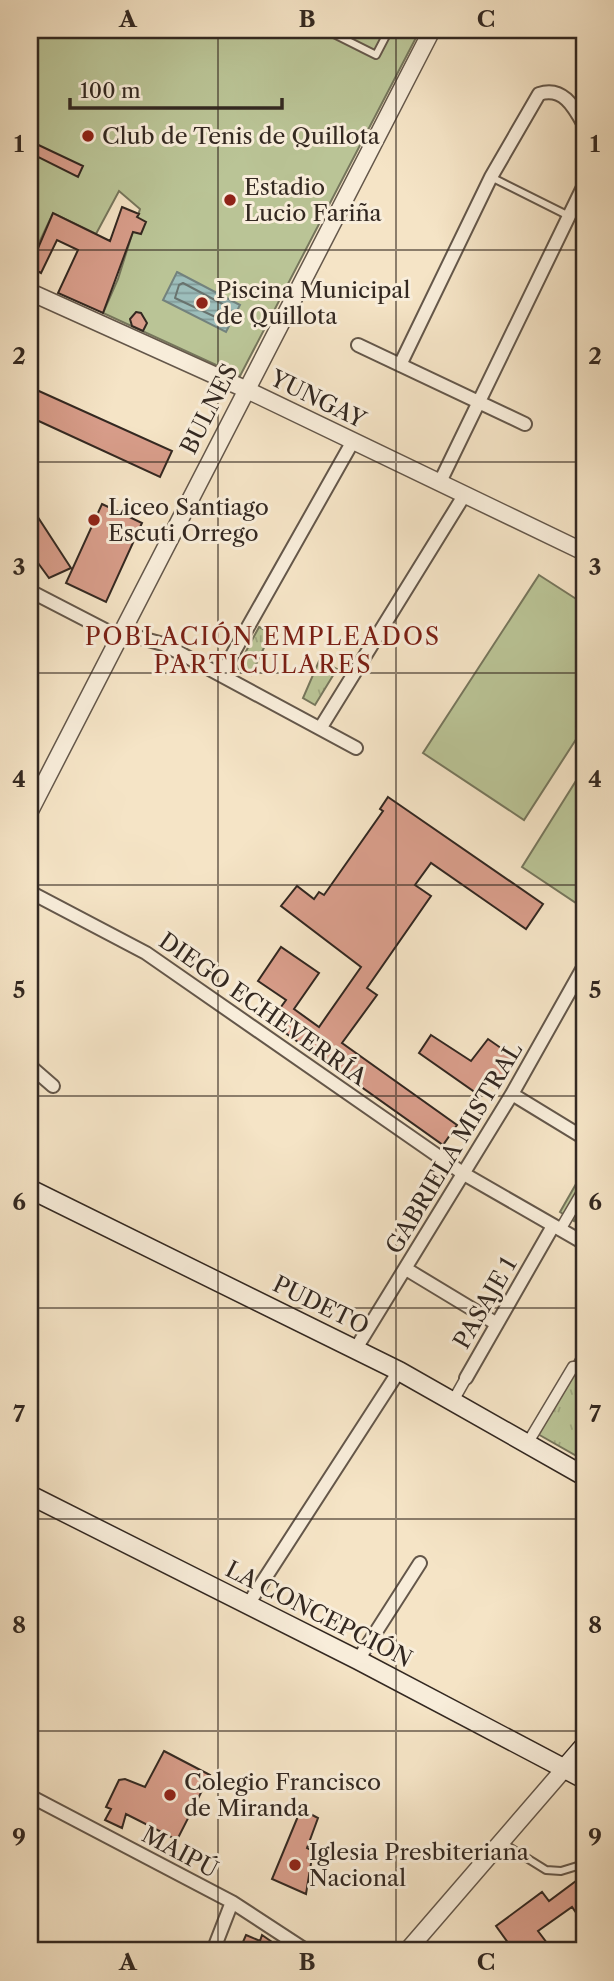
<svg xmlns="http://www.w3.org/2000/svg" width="614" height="1981" font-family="'Libre Caslon Text',serif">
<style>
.grass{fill:url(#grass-tufts);stroke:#76765c;stroke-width:2}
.garden{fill:#bac496;stroke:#76765c;stroke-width:2}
.water{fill:url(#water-rules);stroke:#73827d;stroke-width:2}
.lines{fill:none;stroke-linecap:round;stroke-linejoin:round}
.shore{stroke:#68736e;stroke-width:2}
.building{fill:#d89d8a;stroke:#332821;stroke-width:2}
.service-casing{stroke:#64574a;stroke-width:10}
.pedestrian-casing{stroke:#64574a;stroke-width:13}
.minor-casing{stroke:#64574a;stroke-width:16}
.tertiary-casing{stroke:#64574a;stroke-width:19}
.secondary-casing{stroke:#332821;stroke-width:21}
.service{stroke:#f8edda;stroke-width:6}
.pedestrian{stroke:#f8edda;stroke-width:10}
.minor{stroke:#f8edda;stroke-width:12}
.tertiary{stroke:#f8edda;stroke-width:16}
.secondary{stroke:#f8edda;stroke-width:18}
.grid{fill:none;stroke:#332821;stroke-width:2;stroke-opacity:0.55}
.poi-dot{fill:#8f2418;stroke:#f8edda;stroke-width:2.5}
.labels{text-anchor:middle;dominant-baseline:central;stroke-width:6;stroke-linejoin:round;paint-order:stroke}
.poi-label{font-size:23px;fill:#332821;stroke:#f8edda;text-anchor:start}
.street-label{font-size:23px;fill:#332821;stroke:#f8edda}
.neighbourhood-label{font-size:24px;letter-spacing:2px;fill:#7a1f14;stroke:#f8edda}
.neatline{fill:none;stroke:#332821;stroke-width:2.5}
.grid-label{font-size:23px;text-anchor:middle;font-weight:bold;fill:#332821}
</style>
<defs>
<pattern id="grass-tufts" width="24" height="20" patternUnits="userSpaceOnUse" patternTransform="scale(1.75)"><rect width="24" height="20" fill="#bac496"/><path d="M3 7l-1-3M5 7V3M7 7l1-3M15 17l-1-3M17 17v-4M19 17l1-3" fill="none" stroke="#a0a881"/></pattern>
<pattern id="water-rules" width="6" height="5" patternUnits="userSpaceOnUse" patternTransform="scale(1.75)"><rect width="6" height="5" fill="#9dbebb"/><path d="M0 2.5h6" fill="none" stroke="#819a98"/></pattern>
</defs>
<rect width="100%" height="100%" fill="#f5e4c6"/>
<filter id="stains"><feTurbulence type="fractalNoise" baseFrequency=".00286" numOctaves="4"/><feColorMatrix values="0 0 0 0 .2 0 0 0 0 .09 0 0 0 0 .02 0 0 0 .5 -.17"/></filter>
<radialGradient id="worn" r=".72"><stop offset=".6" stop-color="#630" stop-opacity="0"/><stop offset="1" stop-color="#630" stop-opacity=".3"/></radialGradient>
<path class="grass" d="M259,627L271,633L251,675L237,668Z
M319,661L337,669L315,705L303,698Z
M584,1170V1204L574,1221L560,1212Z
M573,1370L584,1377L582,1459L536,1433Z"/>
<path class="garden" d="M30,30H420L240,376L103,313L118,279L140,209L119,191L96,234L53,213L30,262Z
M539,575L584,604V727L524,820L423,753Z
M584,768V890L576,903L522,867Z"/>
<path class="water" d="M177,272L240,305L226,332L163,300Z"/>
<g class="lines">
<path class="shore" d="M183,283L228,307L224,321L175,298L179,285Z"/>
</g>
<path class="building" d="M30,141L83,166L78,177L30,153Z
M122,207L139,214L137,217L146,222L141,234L133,232L103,313L58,293L78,250L57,240L41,273L30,267L53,213L110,241Z
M136,312L141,313L147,323L143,331L132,326L130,319Z
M30,387L172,451L160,477L30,417Z
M102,504L142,523L106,602L66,583Z
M30,505L71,568L49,578L30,552Z
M388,797L543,904L526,929L431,863L415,885L431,896L367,988L377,995L342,1043L457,1125L443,1145L270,1022L286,1000L258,981L281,947L319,973L294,1009L319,1027L361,967L281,906L297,886L314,899L319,892L324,895L383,811L380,809Z
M431,1035L471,1061L488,1039L518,1060L501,1083L492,1076L479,1095L419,1053Z
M164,1751L210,1775L177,1840L126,1814L122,1828L105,1820L111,1809L106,1807L119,1780L125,1779L145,1787Z
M301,1809L318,1818L307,1848L313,1851L306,1894L272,1879Z
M584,1875V1924L572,1907L538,1931L553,1951H514L496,1926L542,1892L549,1901Z
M246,1935L260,1941L262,1935L285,1951H239Z"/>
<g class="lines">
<g class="service-casing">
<path id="service" d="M326,30L376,55L389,30
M491,177L569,216
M501,1842L546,1870L561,1871L584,1864"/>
</g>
<g class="pedestrian-casing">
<path id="pedestrian" d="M560,1230L584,1189
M453,1401L466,1378
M527,1444L573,1367H579"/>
</g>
<g class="minor-casing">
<path id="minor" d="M358,345L525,424
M400,365L491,177L539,94C563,86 574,107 584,125
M440,482L584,185
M30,591L119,637L141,638L163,644L356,748
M222,673L353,441
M321,727L465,494
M30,892L146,953L464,1174L584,1243
M30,1066L53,1086
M512,1094L584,1138
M406,1269L497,1324
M355,1350L512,1094L584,966
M584,1358L579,1367L584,1370
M466,1378L553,1226
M247,1606L399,1371
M358,1660L420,1563
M30,1796L232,1902L307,1951
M213,1951L232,1902"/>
</g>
<g class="tertiary-casing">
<path id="tertiary" d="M30,292L245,389L584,552
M30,811L432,30
M407,1951L565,1768"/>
</g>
<g class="secondary-casing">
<path id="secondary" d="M30,1189L399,1371L584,1476
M30,1495L358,1660L584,1779
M565,1768L584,1746"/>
</g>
<use href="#service" class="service"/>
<use href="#pedestrian" class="pedestrian"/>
<use href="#minor" class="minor"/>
<use href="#tertiary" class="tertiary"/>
<use href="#secondary" class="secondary"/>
</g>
<path class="grid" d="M218,30V1951M396,30V1951M30,250H584M30,462H584M30,673H584M30,885H584M30,1096H584M30,1308H584M30,1519H584M30,1731H584"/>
<g class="poi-dot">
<circle cx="88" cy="136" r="7"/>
<circle cx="230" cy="200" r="7"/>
<circle cx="202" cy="303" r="7"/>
<circle cx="94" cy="520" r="7"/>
<circle cx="170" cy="1795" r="7"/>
<circle cx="295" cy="1865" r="7"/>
</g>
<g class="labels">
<g class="poi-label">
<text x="102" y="136">Club de Tenis de Quillota</text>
<text x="244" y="187">Estadio<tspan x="244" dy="26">Lucio Fariña</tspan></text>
<text x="216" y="290">Piscina Municipal<tspan x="216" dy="26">de Quillota</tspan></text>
<text x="108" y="507">Liceo Santiago<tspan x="108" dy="26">Escuti Orrego</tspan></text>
<text x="184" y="1782">Colegio Francisco<tspan x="184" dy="26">de Miranda</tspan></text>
<text x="309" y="1852">Iglesia Presbiteriana<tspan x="309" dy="26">Nacional</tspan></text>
</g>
<g class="street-label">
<text transform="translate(318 399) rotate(26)">YUNGAY</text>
<text transform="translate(209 409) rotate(-63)">BULNES</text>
<text transform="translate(263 1009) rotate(35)">DIEGO ECHEVERRÍA</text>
<text transform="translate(454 1148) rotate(-59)">GABRIELA MISTRAL</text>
<text transform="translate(485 1303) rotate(-60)">PASAJE 1</text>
<text transform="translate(321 1305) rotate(26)">PUDETO</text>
<text transform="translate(319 1614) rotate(27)">LA CONCEPCIÓN</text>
<text transform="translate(180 1852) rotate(28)">MAIPÚ</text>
</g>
<g class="neighbourhood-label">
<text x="263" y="636">POBLACIÓN EMPLEADOS<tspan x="263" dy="28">PARTICULARES</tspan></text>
</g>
</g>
<rect width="614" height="1981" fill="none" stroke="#f5e4c6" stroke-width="77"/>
<path d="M70 98v10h212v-10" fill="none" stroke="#332821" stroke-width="3.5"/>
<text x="80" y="98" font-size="21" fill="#332821" stroke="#f8edda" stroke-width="5" paint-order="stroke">100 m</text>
<rect x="38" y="38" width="538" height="1904" class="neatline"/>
<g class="grid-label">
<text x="128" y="27">A</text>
<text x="307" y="27">B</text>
<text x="486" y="27">C</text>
<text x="19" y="152">1</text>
<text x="595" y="152">1</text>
<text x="19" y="364">2</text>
<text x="595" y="364">2</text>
<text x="19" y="575">3</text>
<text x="595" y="575">3</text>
<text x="19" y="787">4</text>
<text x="595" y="787">4</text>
<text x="19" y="998">5</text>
<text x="595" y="998">5</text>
<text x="19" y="1210">6</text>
<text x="595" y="1210">6</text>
<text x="19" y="1422">7</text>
<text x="595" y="1422">7</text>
<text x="19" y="1633">8</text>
<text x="595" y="1633">8</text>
<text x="19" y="1845">9</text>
<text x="595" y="1845">9</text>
<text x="128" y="1970">A</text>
<text x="307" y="1970">B</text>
<text x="486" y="1970">C</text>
</g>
<rect width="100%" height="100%" filter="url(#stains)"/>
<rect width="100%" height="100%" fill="url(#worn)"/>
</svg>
